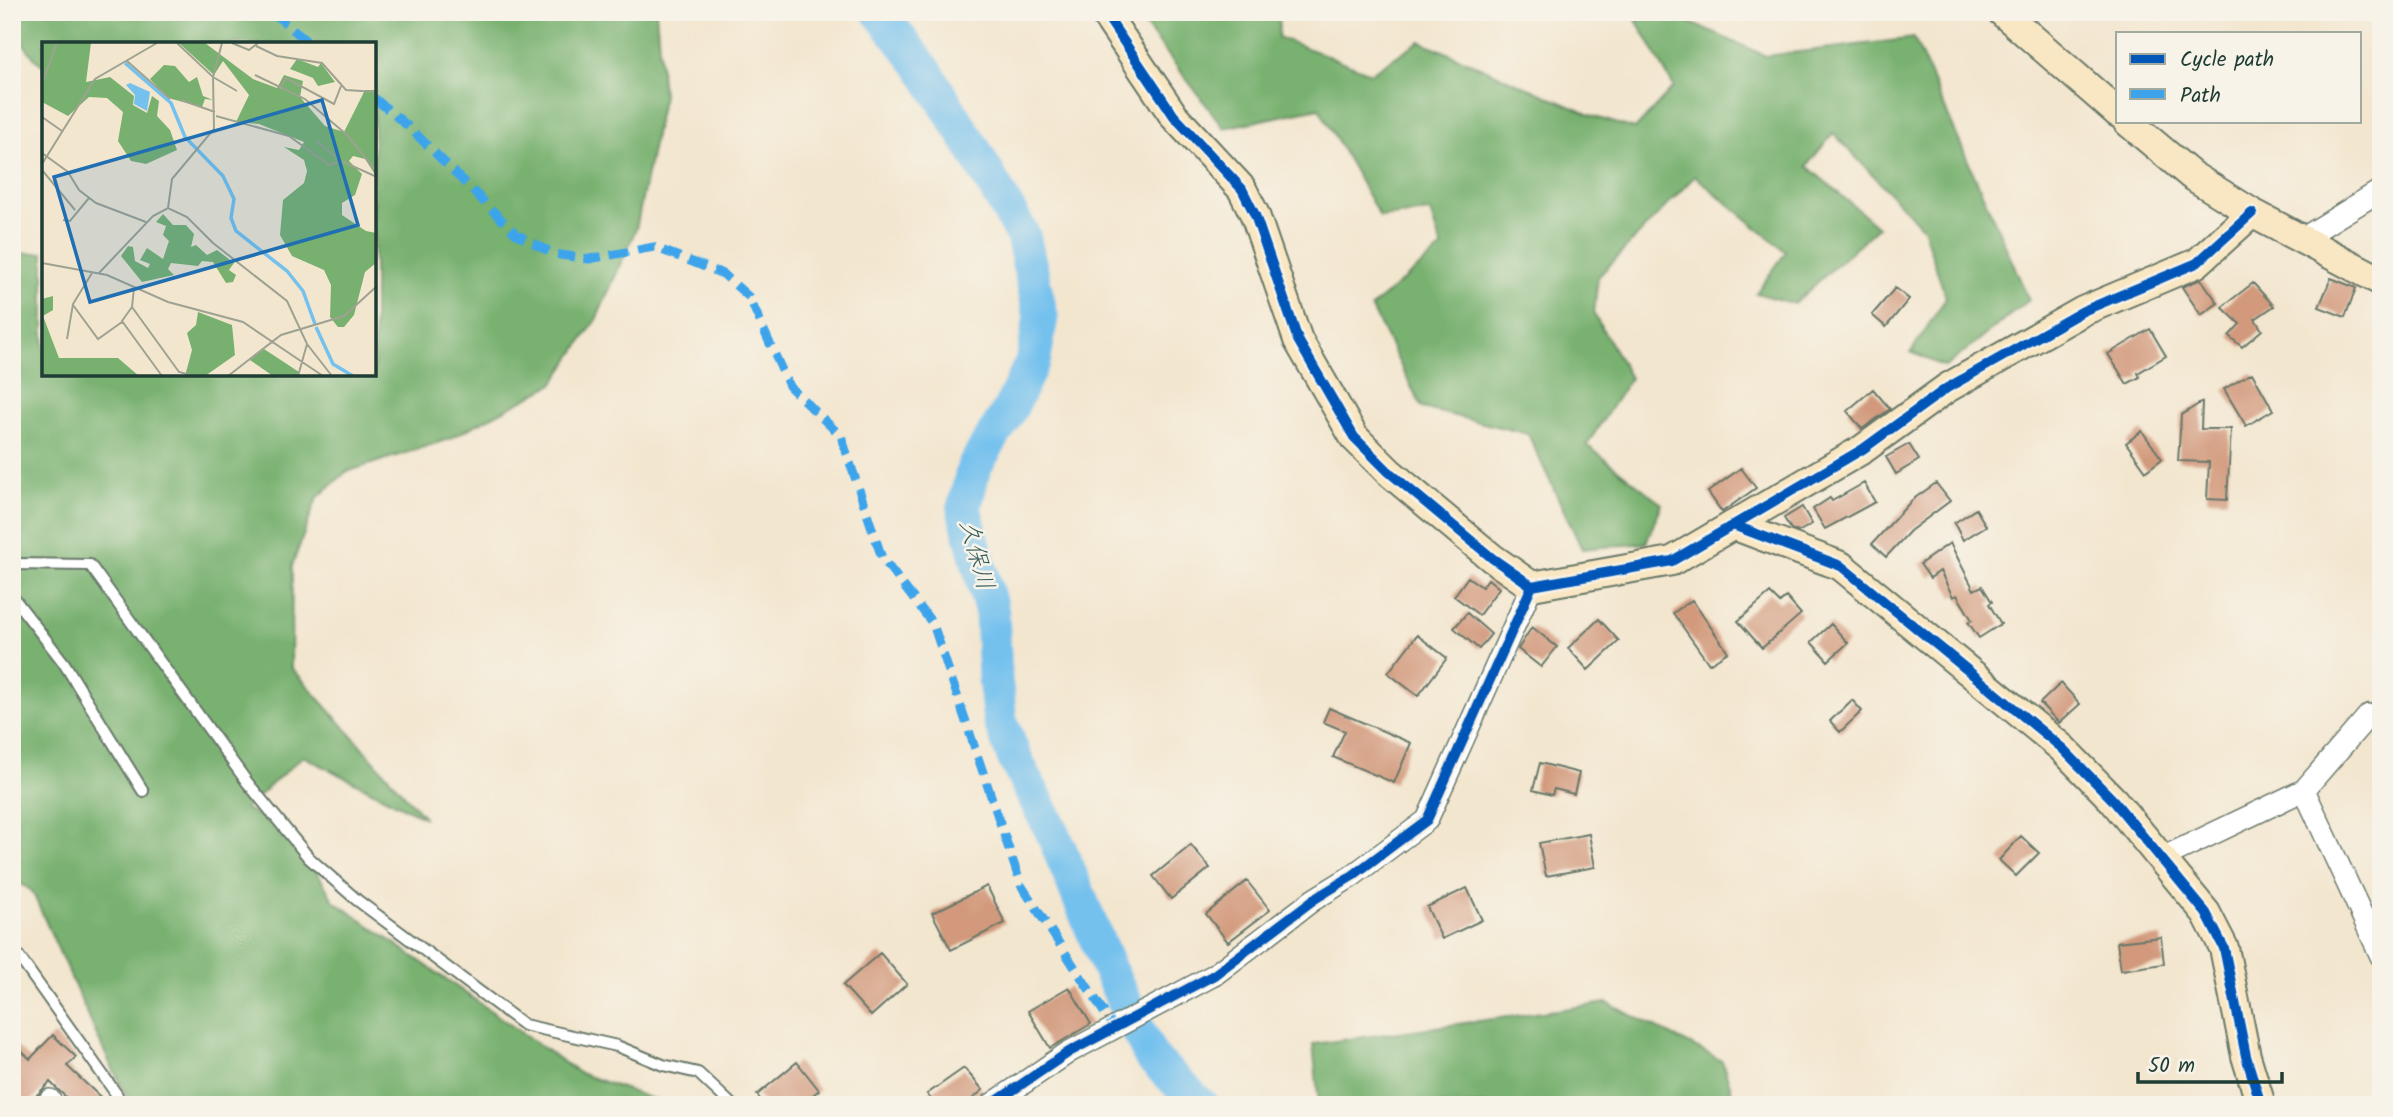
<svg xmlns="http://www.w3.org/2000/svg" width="2393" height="1117" font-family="Kalam,'Klee One',sans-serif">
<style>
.forest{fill:#78b16f;stroke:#4c7752;stroke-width:2}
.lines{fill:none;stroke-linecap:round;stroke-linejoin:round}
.river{stroke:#74c1ee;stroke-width:35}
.building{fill:#d2997b}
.lane-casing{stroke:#69786a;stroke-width:14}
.street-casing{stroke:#69786a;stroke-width:24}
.secondary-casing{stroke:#69786a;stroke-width:32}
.lane{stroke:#fff;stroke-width:10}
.street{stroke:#fff;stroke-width:21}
.secondary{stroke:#f9e7c3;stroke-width:28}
.quiet{stroke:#3da4eb;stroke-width:9;stroke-dasharray:18 9;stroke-linecap:butt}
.cycleway-casing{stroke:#f7f3e8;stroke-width:15}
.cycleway{stroke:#0057b8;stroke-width:10}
.labels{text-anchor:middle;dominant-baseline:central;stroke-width:5;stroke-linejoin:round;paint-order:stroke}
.water-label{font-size:24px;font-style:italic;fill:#305759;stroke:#f7f3e8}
.inset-river{fill:none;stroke:#74c1ee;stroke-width:3.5}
.inset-road{fill:none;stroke:#9ea291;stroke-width:2}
.view{fill:#1f6fb2;fill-opacity:0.15;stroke:#1f6fb2;stroke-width:3.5}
.inset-edge{fill:none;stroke:#1f3d34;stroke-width:3.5}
</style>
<rect width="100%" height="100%" fill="#f7f3e8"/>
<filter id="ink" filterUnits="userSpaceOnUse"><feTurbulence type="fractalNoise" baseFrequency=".0143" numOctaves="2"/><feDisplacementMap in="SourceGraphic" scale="14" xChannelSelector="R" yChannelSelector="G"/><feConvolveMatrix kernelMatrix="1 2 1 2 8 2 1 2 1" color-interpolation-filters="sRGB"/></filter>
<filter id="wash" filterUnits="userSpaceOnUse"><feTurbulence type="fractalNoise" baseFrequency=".00686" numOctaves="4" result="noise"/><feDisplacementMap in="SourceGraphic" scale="28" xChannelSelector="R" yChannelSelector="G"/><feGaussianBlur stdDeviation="1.57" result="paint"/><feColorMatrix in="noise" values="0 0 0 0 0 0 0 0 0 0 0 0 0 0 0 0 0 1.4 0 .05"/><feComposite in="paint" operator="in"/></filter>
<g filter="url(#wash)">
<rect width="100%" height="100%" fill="#f3e6cf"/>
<path class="forest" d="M12,12H656L663,95L636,229L596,320L553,384L449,439L346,472L317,498L292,566L291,667L425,818L303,756L245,808L299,840L333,900L579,1073L669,1105H131L104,1051L32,891L12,878V254L44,253V374H374V44H44V66L35,59L12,28Z
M1135,12H1280L1278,37L1371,73L1420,41L1595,117L1635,129L1674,87L1636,20L1668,13L1766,56L1914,38L2029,300L1945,367L1911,352L1946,298L1923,228L1833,133L1807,166L1878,227L1794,304L1756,293L1786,252L1695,176L1598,277L1594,314L1630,378L1587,445L1662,504L1646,543L1582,549L1528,434L1422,408L1371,307L1442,248L1430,212L1380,217L1319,108L1224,128Z
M1607,1003L1722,1061L1736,1105H1319L1313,1044Z"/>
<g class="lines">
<path class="river" d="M879,12L924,69L971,145L1023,236L1041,316L1034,358L1011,407L974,467L964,509L992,613L995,679L1000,720L1015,759L1052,831L1108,967L1151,1057L1201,1105"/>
</g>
<g id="blocks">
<path class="building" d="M2331,278L2356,288L2345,317L2319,307Z
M2201,279L2218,303L2201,315L2182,287Z
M2253,283L2274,306L2255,319L2262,330L2242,347L2229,336L2240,324L2222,307Z
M1895,288L1909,299L1886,327L1872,315Z
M2150,329L2166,356L2138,373L2140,377L2127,384L2108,354Z
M2252,373L2273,410L2246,426L2224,389Z
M1873,389L1890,409L1862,429L1847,411Z
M2202,402L2201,429H2231L2227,500L2207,499L2209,462L2178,461L2181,415Z
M2142,431L2162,459L2146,471L2126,443Z
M1909,444L1919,460L1896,474L1886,457Z
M1741,468L1756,488L1722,512L1708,492Z
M1864,483L1875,502L1825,529L1813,509L1830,498L1832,501Z
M1936,483L1950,501L1910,531L1886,557L1872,544L1912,500Z
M1802,507L1812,524L1798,532L1791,529L1784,518Z
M1976,509L1986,526L1963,540L1954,523Z
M1950,543L1974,590L1982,586L1992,602L1989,604L2001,624L1979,638L1968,622L1972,620L1957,595L1953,597L1940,571L1930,578L1920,564Z
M1468,577L1482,587L1488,579L1499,588L1479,615L1454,596Z
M1770,593L1780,603L1786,597L1801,614L1762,648L1738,621Z
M1692,600L1728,652L1709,664L1673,613Z
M1467,613L1491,634L1479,649L1454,628Z
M1599,619L1619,641L1588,670L1568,648Z
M1831,624L1848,643L1828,661L1811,642Z
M1532,627L1557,647L1541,667L1518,649Z
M1417,635L1447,658L1418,696L1388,673Z
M2061,683L2080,704L2059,723L2040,703Z
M1852,700L1862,711L1840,732L1830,721Z
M1329,708L1411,743L1394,783L1333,757L1345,731L1323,722Z
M1540,763L1579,773L1574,794L1554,789L1552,795L1533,790Z
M1589,834L1595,867L1546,876L1539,843Z
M2021,836L2039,853L2016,876L1999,860Z
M1191,845L1210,868L1171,899L1153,876Z
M1247,881L1270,910L1228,942L1206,914Z
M987,886L1005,923L951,950L932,913Z
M1467,888L1482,920L1442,939L1427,907Z
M2161,937L2164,964L2121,970L2117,942Z
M880,953L907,984L871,1016L843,985Z
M1069,987L1091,1024L1050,1048L1028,1011Z
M53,1035L76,1057L67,1066L109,1105H74L50,1082L27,1105H12V1042L30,1059Z
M797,1062L819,1090L801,1105H765L757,1095Z
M964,1068L983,1090L965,1105H935L927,1094Z"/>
</g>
</g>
<g filter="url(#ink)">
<use href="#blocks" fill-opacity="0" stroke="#69786a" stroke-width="2"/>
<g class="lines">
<g class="lane-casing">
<path id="lane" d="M12,564L90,565L247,782L309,858L357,900L524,1025L617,1046L663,1065L698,1073L732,1105
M12,596L64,663L143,791
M12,947L117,1095L120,1105"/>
</g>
<g class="street-casing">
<path id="street" d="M2302,239L2381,190
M2304,790L2381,956
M2160,859L2304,790L2369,715L2381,719
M46,1105L50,1100
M991,1105L1069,1052L1214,975L1313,900L1352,876L1427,820L1532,586"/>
</g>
<g class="secondary-casing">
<path id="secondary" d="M1104,12L1174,116L1242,189L1255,215L1298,340L1354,437L1389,472L1492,558L1532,586L1672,561L1863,449L1947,388L2083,311L2197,263L2252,213
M2002,12L2118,113
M2127,121L2191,175L2252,213L2381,281
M1733,525L1841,566L2062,748L2113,800L2206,913L2224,948L2246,1056L2261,1105"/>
</g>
<use href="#lane" class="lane"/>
<use href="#street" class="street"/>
<use href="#secondary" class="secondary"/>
<path class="quiet" d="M272,12L310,44
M374,98L409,127L516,234L554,254L589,259L654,247L723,274L749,297L789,386L841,436L882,558L933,624L1021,885L1113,1026"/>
<g class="cycleway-casing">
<path id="cycleway" d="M1104,12L1174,116L1242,189L1255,215L1298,340L1354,437L1389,472L1492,558L1532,586L1672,561L1863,449L1947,388L2083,311L2197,263L2252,213
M1733,525L1841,566L2062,748L2113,800L2206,913L2224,948L2246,1056L2261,1105
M991,1105L1069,1052L1214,975L1313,900L1352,876L1427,820L1532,586"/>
</g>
<use href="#cycleway" class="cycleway"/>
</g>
</g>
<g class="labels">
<g class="water-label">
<text transform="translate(976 555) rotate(75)">久保川</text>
</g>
</g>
<g transform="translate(42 42)">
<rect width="334" height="334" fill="#f3e6cf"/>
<path d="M0,1H49L44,40L68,35L92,54L91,63L105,71L110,54L117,59L115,74L128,88L135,108L104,122L89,119L76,99L81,70L65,56L47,55L26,74L0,60ZM137,1H163L211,37L235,46L242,33L261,39L258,55L283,84L302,90L323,48H334V134L323,117L311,114L307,119L320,132L313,153L300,161V173L324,189L334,191V221L323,230L312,273L302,285H296L288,275L289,243L282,228L250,214L238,193L241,158L262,141L265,129L262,118L242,105L257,108L262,100L217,82L194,80L207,53L181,19L172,33ZM255,17L276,25L279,21L293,40L276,44L271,36L248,27ZM122,23L133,24L147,40L155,35L161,54L171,58L163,57L160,65L126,56L108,37ZM121,172L131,183H144L152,192L149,205L154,203L165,213L175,208L192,221L187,228L194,233L191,240L184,241L171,220L160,219L156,224L129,221L126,227L132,233L100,240L79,214L86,204L91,205L93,219L106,226L108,222L98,218L105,206L121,217L127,199L121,193L124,184L114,180ZM11,254V268L1,274L17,316H76L97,334H0V257ZM156,270L190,283L193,313L163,334H143L150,308L145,291L154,283ZM222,307L257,330L256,334H231L208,318Z" fill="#78b16f"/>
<path d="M88,41L108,50L105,69L92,62L93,53L84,43Z" fill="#74c1ee"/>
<path class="inset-river" d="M83,21L129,61L143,95L181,134L192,157L189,176L194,189L245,229L261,249L273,282M274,285L291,322L311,334"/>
<path class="inset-road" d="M135,1L171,35L195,49M190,1L207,8L216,1M214,4L235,14L280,21L304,48L335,50M85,19L128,57M213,33L263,57L305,93L335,130M0,42L15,1M238,47L244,36L292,62L299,44M139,58L173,70M174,74L247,94L287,123L299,119M0,75L20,89M274,99L299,119L335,135M0,111L26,130L37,148L54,161L104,180M0,122L53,37L115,1M0,128L33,168M126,166L130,137L172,87L171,35L180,1M21,178L28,179L47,156M0,221L65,233L126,260L201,280L281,334M57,231L111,174L126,166L145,175L171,201L245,259L265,302L290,334M92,246L90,265L137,330L152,334M31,263L56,297L80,280M90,265L80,279L120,334M25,297L31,262L50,231M186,334L239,293L302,274L335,244M256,334L265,302"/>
<path class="view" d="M280,58L316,183L48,260L12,135Z"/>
<rect width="334" height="334" class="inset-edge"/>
</g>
<rect width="2393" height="1117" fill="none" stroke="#f7f3e8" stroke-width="42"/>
<rect x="2116" y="32" width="245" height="91" fill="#f7f3e8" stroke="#a1aaa0" stroke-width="2"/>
<rect x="2130" y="54" width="35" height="10" fill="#0057b8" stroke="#a1aaa0" stroke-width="2"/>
<text x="2180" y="66" font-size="21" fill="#1f3d34">Cycle path</text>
<rect x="2130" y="89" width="35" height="10" fill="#3da4eb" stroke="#a1aaa0" stroke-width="2"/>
<text x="2180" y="102" font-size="21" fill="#1f3d34">Path</text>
<path d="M2138 1072v10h144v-10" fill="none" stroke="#1f3d34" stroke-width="3.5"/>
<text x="2148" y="1072" font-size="21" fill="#1f3d34" stroke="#f7f3e8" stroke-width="5" paint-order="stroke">50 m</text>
</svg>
